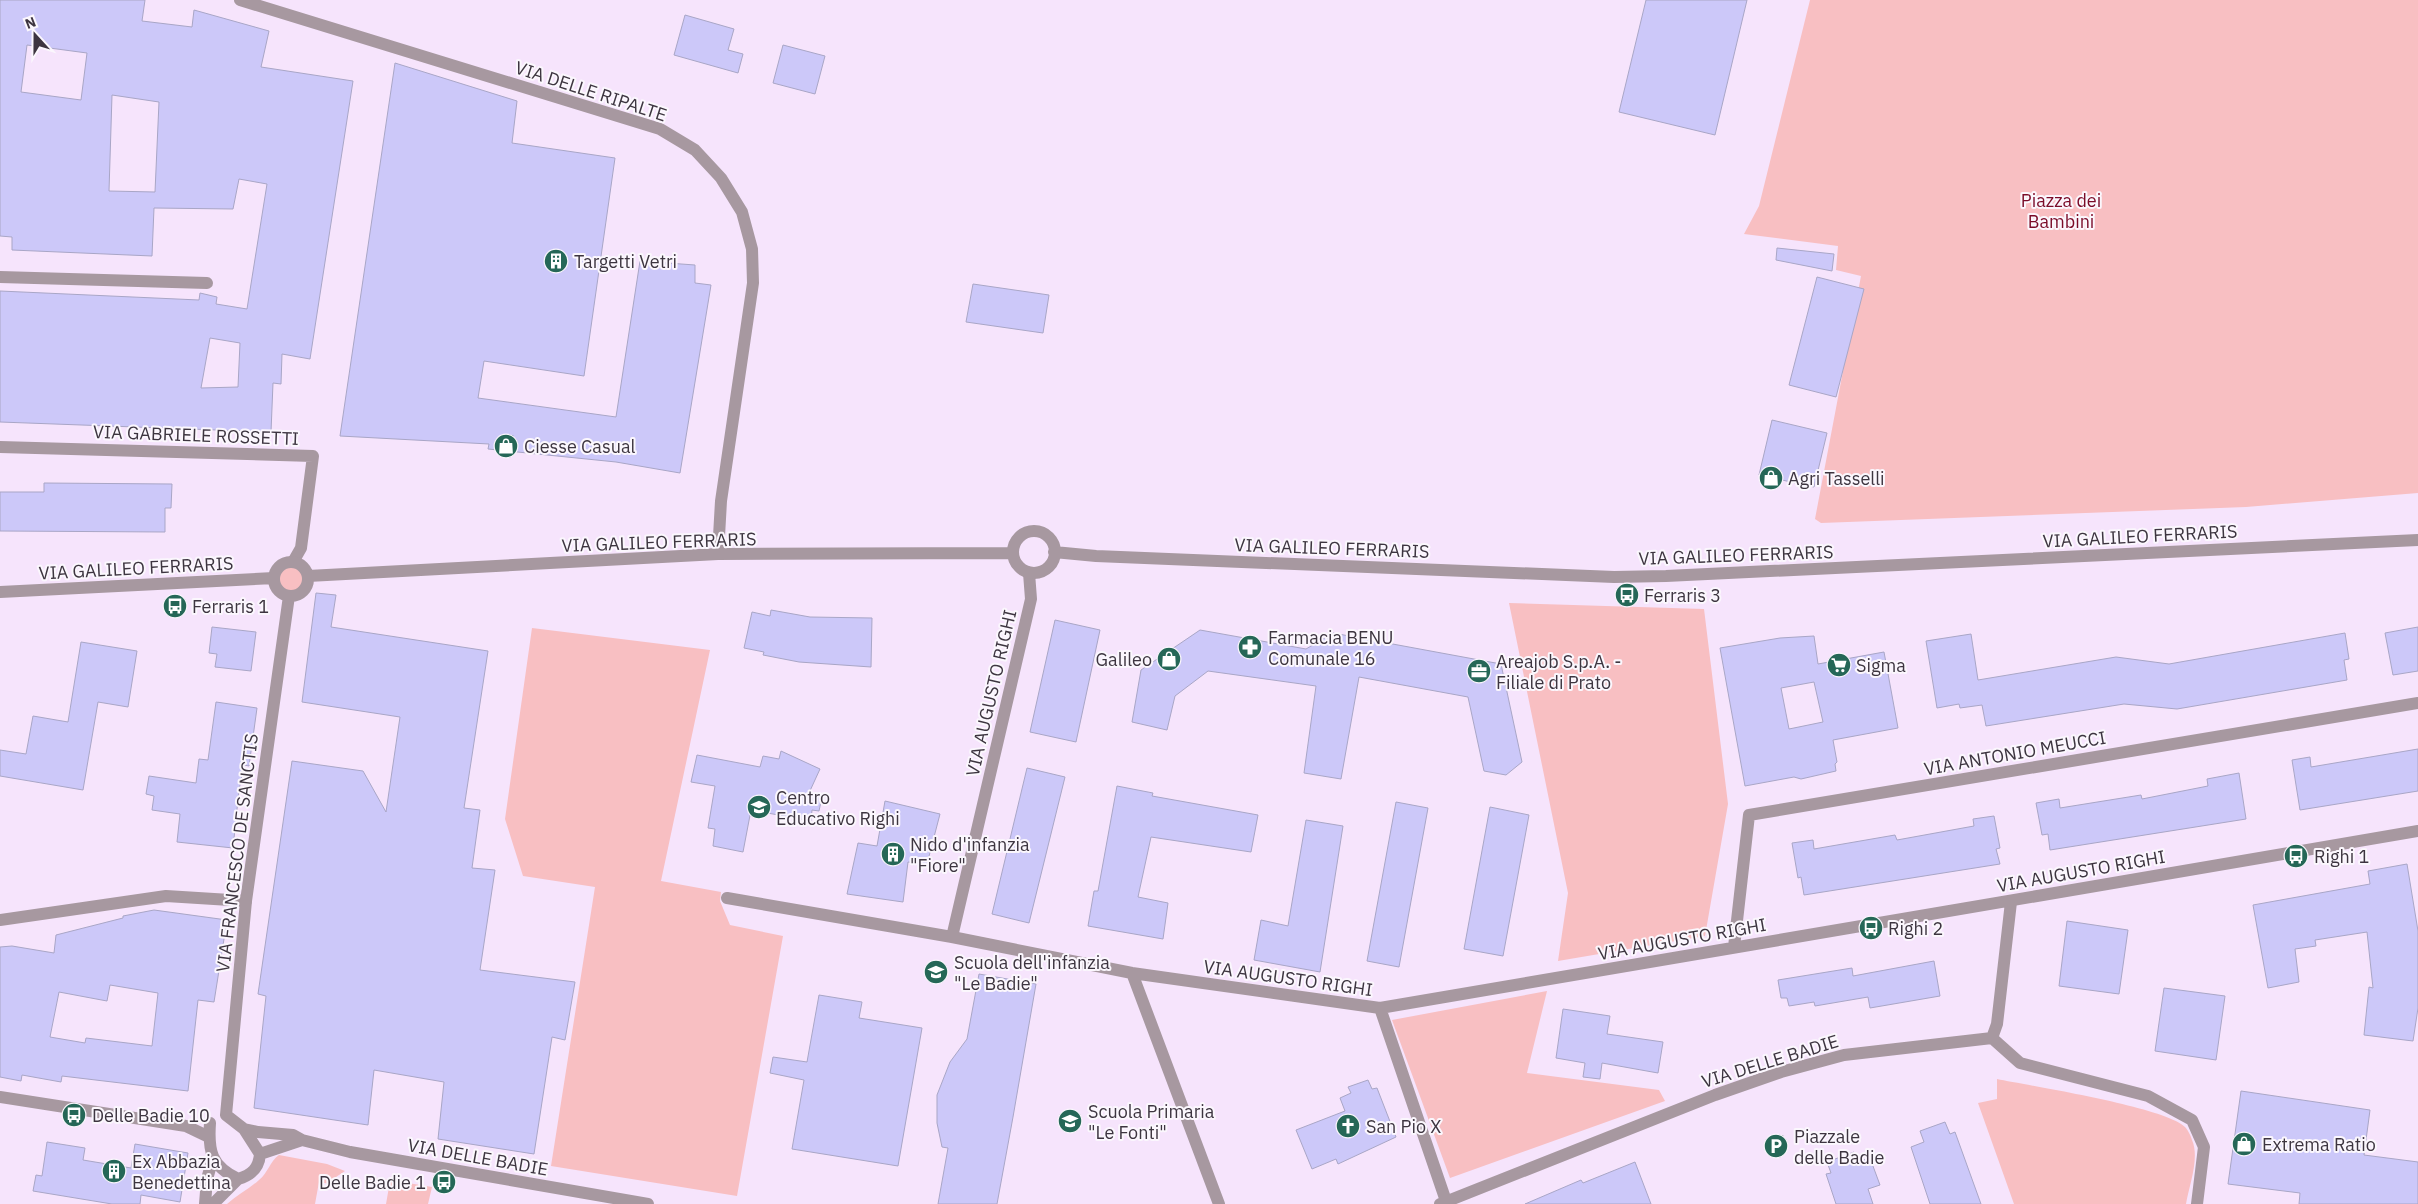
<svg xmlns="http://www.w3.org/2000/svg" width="2418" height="1204" font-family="'IBM Plex Sans',sans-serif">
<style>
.green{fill:#f8bfc2}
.building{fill:#ccc8f9;stroke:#a9a6c6;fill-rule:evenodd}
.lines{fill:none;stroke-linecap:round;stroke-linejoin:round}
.minor{stroke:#a798a0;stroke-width:12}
.tertiary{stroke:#a798a0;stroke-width:12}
.labels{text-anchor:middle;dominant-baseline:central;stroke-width:4;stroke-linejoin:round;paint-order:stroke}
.street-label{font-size:18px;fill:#3d3540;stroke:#fbf7fd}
.park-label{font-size:18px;fill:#7a0b28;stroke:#fbf7fd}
.poi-label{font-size:18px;fill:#3d3540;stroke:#fbf7fd;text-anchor:start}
</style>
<rect width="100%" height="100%" fill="#f6e4fc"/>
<path class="green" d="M1810,0H2418V493L2246,507L1821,523L1815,519L1861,276L1836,270L1838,246L1744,234L1759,206Z
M278 579a13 13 0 1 1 26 0a13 13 0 1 1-26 0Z
M1509,603L1704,609L1728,804L1705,936L1558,961L1568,893Z
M532,628L710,650L661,881L721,892L720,901L730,925L783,936L737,1196L551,1166L595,887L523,876L505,819Z
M1547,991L1527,1073L1659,1090L1665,1101L1450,1178L1392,1020Z
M1997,1079C2031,1086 2165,1107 2185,1127C2188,1130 2191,1136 2192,1140C2200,1158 2189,1186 2186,1204H2014L1978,1103L1997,1099Z
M279,1155L327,1164L345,1171L336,1177L335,1185L319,1182L315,1204H227C237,1195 249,1189 259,1180C268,1173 270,1161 279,1155Z
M366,1176L432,1187L428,1204H386L389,1187L366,1181Z"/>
<path class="building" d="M0,0H145L142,21L192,27L194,10L269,31L261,67L353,81L310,359L282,354L281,384L273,383L271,432L0,422V291L199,300L200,293L217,297L216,304L247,309L267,184L239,179L233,209L154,208L152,256L12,250V237L0,236ZM27,45L87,53L81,100L21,92ZM112,95L159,102L155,192L109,191ZM210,338L240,343L238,387L201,388Z
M1646,0H1747L1715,135L1619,112Z
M685,15L734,29L728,50L743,54L738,73L674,55Z
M783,45L825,56L815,94L773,83Z
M395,63L517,101L512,143L615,158L584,376L484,361L478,398L616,417L640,261L695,265V283L711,285L680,473L616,462L488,449L489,444L340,436Z
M1777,248L1834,254L1832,271L1776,260Z
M1817,277L1864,289L1836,397L1789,385Z
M973,284L1049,295L1043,333L966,322Z
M1772,420L1827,433L1814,487L1759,475Z
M44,483L172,484L171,508H165V532L0,531V492H44Z
M316,593L336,595L331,627L488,651L464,808L480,810L472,868L495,870L480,970L575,982L565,1040L552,1037L534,1154L438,1139L444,1082L374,1070L368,1125L254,1108L266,996L258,994L292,761L363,771L386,812L400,717L302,702Z
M771,610L810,617L872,618L871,667L799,662L763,655L764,652L744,648L752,612L770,616Z
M1055,620L1100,630L1076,742L1030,732Z
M212,627L256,632L251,671L215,667L217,654L209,653Z
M2418,627V671L2393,675L2385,633Z
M1200,630L1306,649L1333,633L1501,664L1522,762L1506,775L1484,771L1468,697L1359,677L1341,779L1304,773L1316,686L1208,671L1175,696L1167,730L1132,722L1141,670Z
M2345,633L2349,659L2344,660L2347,680L2177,709L2124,704L1986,726L1982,705L1960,708L1959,704L1937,708L1926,641L1971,634L1978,680L2116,657L2169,664Z
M1814,636L1818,664L1884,652L1898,728L1833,740L1837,762L1835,764L1836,771L1801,779L1794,777L1745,786L1720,648L1780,638ZM1814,682L1823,722L1789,729L1781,688Z
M81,642L137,651L128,707L98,702L83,790L0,776V750L26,754L33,716L68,722Z
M216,702L257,708L249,766L244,765L239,790L233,848L177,842L180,814L152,810L154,796L146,794L149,776L196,783L199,759L208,760Z
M2418,749V791L2300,810L2292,760L2310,757L2311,767Z
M781,751L820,769L809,793L822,797L819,811L812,810L811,821L751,810L743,852L713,846L715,829L708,828L715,786L691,782L697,755L760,767L763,756L779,759Z
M1027,768L1065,777L1029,923L992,914Z
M2239,773L2246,819L2050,850L2048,834L2042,835L2036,803L2059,799L2060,808L2141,795L2142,799L2208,786L2207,779Z
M1117,786L1153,793L1152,796L1258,815L1251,852L1151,837L1138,897L1168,903L1163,939L1088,926L1094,891H1098Z
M885,801L940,814L927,864L908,862L903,902L847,894L858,843L877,846Z
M1396,802L1428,808L1399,967L1367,961Z
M1490,807L1529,815L1503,956L1464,949Z
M1994,816L2000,848L1996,849L2000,864L1804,895L1801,877L1798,878L1792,843L1813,840L1814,849L1895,835L1897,840L1974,826L1973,819Z
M1306,820L1343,826L1320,972L1254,960L1261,920L1288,926Z
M2407,864L2418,931V1008L2413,1041L2364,1035L2369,987L2373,988L2367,932L2315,940L2316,946L2295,949L2299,982L2268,988L2253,905L2370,884L2368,871Z
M154,910L227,920L214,1002L198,1000L188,1091L62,1076L61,1082L22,1075L21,1081L0,1077V947L12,946L54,953L56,935L123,918V916ZM110,985L158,993L152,1046L86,1038L85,1043L50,1037L59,992L107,1001Z
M2067,921L2128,930L2119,994L2059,986Z
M1934,961L1940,996L1870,1008L1868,997L1815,1006L1814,1002L1789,1006L1787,998H1781L1778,980L1852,968L1853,976Z
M979,974L1036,984L1013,1117L997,1204H938L948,1148L942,1147L937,1123V1095L950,1062L967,1039Z
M2164,988L2225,996L2216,1060L2155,1051Z
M819,995L862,1002L859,1018L922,1028L898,1166L792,1149L804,1080L770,1073L773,1057L807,1062Z
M1563,1009L1610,1016L1607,1034L1663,1042L1658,1073L1602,1063L1600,1079L1583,1077L1585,1063L1556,1058Z
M1368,1080L1372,1089L1377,1088L1396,1137L1338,1164L1336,1159L1312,1169L1296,1130L1345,1111L1340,1098L1351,1093L1348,1087Z
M2241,1091L2370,1110L2364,1155L2418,1162V1204H2299L2300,1193L2228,1184Z
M1945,1122L1950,1134L1955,1132L1981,1204H1930L1911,1147L1924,1142L1920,1131Z
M47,1142L85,1148L83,1160L131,1168L135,1144L188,1153L180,1202L141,1195L140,1204H112L33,1191L36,1175L42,1176Z
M1854,1152L1857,1162L1870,1158L1880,1185L1868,1189L1873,1204H1836L1826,1174L1831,1173L1827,1162Z
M1635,1162L1651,1204H1525L1581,1180L1583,1183Z"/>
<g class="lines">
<path class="minor" d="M240,0L660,129L695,150L721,178L742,212L752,249L753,283L721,501L718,554
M0,277L207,283
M0,447L313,456L301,548L293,562
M1029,573L1031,599L952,937L1132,973L1380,1008L2418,831
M727,898L952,937
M0,920L166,896L246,901
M1734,947L1749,815L2418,703
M1132,973L1219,1204
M1380,1008L1447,1204
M1992,1038L2020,1063L2148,1096L2192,1120L2204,1147L2197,1204
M1992,1038L1997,1024L2011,902
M1440,1204L1715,1095L1781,1072L1844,1055L1992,1038"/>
<path class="tertiary" d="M1013 552a21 21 0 1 1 42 0a21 21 0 1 1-42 0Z
M1054,552L1096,556L1614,577L1666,576L2418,540
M274 579a17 17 0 1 1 34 0a17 17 0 1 1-34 0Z
M308,576L718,554L1013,553
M0,592L274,578
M0,1097L186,1126L209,1137
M226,1115L246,901L289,596
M210,1123C208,1151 211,1166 238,1179C252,1175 259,1168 260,1154L244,1129L226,1115
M244,1129L258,1132L293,1135L302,1140L350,1152L648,1204
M260,1154L302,1140
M205,1204L207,1179L213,1158
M213,1204L238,1179"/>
</g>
<defs>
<g id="building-disc" transform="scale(1.25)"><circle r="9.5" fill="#256757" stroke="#fbf7fd"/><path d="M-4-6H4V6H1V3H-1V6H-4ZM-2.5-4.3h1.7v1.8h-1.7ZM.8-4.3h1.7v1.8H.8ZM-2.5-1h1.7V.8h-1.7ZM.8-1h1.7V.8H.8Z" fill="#fff"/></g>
<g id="shop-disc" transform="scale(1.25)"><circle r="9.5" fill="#256757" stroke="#fbf7fd"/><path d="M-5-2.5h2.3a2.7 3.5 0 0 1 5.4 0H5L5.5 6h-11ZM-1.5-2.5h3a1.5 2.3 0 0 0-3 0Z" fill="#fff"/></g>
<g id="bus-disc" transform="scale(1.25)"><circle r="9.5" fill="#256757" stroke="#fbf7fd"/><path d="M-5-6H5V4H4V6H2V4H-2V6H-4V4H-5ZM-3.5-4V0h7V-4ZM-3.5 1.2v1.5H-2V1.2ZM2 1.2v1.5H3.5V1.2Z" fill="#fff"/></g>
<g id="pharmacy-disc" transform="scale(1.25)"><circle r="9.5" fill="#256757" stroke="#fbf7fd"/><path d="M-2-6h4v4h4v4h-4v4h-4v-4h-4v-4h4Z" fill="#fff"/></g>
<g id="supermarket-disc" transform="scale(1.25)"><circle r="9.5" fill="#256757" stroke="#fbf7fd"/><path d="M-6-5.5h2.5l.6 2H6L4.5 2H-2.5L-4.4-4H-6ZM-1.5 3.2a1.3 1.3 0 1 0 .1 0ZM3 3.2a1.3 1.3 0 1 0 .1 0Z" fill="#fff"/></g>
<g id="office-disc" transform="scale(1.25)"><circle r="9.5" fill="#256757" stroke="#fbf7fd"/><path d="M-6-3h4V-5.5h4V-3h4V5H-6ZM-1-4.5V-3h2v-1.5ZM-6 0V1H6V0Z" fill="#fff"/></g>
<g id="school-disc" transform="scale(1.25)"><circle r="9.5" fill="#256757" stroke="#fbf7fd"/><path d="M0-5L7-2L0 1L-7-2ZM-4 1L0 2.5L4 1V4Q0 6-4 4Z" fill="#fff"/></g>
<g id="church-disc" transform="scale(1.25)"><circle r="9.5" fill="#256757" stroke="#fbf7fd"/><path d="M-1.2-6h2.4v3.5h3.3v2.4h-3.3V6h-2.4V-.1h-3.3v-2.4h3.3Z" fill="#fff"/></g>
<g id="parking-disc" transform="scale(1.25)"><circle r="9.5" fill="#256757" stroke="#fbf7fd"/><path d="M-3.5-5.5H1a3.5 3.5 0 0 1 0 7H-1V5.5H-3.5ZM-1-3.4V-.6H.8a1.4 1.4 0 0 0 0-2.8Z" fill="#fff"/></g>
</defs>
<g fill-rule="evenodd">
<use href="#building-disc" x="556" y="261"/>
<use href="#shop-disc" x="506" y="446"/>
<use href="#shop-disc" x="1771" y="478"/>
<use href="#bus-disc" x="1627" y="595"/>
<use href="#bus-disc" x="175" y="606"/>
<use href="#pharmacy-disc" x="1250" y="647"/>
<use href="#shop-disc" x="1169" y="659"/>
<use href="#supermarket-disc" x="1839" y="665"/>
<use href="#office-disc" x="1479" y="671"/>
<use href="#school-disc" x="759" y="807"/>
<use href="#building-disc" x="893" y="854"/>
<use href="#bus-disc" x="2296" y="856"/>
<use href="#bus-disc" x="1871" y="928"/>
<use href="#school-disc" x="936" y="972"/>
<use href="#bus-disc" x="74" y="1115"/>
<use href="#school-disc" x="1070" y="1121"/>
<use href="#church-disc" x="1348" y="1126"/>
<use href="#shop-disc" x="2244" y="1144"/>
<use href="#parking-disc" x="1776" y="1146"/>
<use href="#building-disc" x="114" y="1171"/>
<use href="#bus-disc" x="444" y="1182"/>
</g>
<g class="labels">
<g class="street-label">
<text transform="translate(591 91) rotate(18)">VIA DELLE RIPALTE</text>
<text transform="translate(196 435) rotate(2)">VIA GABRIELE ROSSETTI</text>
<text transform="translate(2140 536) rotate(-3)">VIA GALILEO FERRARIS</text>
<text transform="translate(659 542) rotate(-2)">VIA GALILEO FERRARIS</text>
<text transform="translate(1332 548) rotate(2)">VIA GALILEO FERRARIS</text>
<text transform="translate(1736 555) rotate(-2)">VIA GALILEO FERRARIS</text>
<text transform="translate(136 568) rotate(-3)">VIA GALILEO FERRARIS</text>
<text transform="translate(991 693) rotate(-77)">VIA AUGUSTO RIGHI</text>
<text transform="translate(2015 753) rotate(-10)">VIA ANTONIO MEUCCI</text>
<text transform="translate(237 853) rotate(-83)">VIA FRANCESCO DE SANCTIS</text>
<text transform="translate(2081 871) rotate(-10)">VIA AUGUSTO RIGHI</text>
<text transform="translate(1682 939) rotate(-10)">VIA AUGUSTO RIGHI</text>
<text transform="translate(1288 978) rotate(8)">VIA AUGUSTO RIGHI</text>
<text transform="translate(1770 1061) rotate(-17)">VIA DELLE BADIE</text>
<text transform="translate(478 1157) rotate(10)">VIA DELLE BADIE</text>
</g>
<g class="park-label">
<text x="2061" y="200">Piazza dei<tspan x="2061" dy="21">Bambini</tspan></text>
</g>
<g class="poi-label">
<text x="574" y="261">Targetti Vetri</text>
<text x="524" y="446">Ciesse Casual</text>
<text x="1788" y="478">Agri Tasselli</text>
<text x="1644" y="595">Ferraris 3</text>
<text x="192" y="606">Ferraris 1</text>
<text x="1268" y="637">Farmacia BENU<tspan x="1268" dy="21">Comunale 16</tspan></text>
<text x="1152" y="659" text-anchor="end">Galileo</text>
<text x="1496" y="661">Areajob S.p.A. -<tspan x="1496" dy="21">Filiale di Prato</tspan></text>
<text x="1856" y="665">Sigma</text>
<text x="776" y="797">Centro<tspan x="776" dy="21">Educativo Righi</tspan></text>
<text x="910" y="844">Nido d'infanzia<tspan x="910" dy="21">"Fiore"</tspan></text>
<text x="2314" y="856">Righi 1</text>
<text x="1888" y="928">Righi 2</text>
<text x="954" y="962">Scuola dell'infanzia<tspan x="954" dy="21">"Le Badie"</tspan></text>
<text x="1088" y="1111">Scuola Primaria<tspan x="1088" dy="21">"Le Fonti"</tspan></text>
<text x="92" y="1115">Delle Badie 10</text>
<text x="1366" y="1126">San Pio X</text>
<text x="1794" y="1136">Piazzale<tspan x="1794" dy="21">delle Badie</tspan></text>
<text x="2262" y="1144">Extrema Ratio</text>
<text x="132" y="1161">Ex Abbazia<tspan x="132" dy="21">Benedettina</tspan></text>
<text x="426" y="1182" text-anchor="end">Delle Badie 1</text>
</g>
</g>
<g transform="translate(35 35) rotate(339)" stroke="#fbf7fd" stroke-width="4" paint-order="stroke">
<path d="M0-4L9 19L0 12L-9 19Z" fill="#3d3540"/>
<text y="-8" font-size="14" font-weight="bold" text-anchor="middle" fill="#3d3540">N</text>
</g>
</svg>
